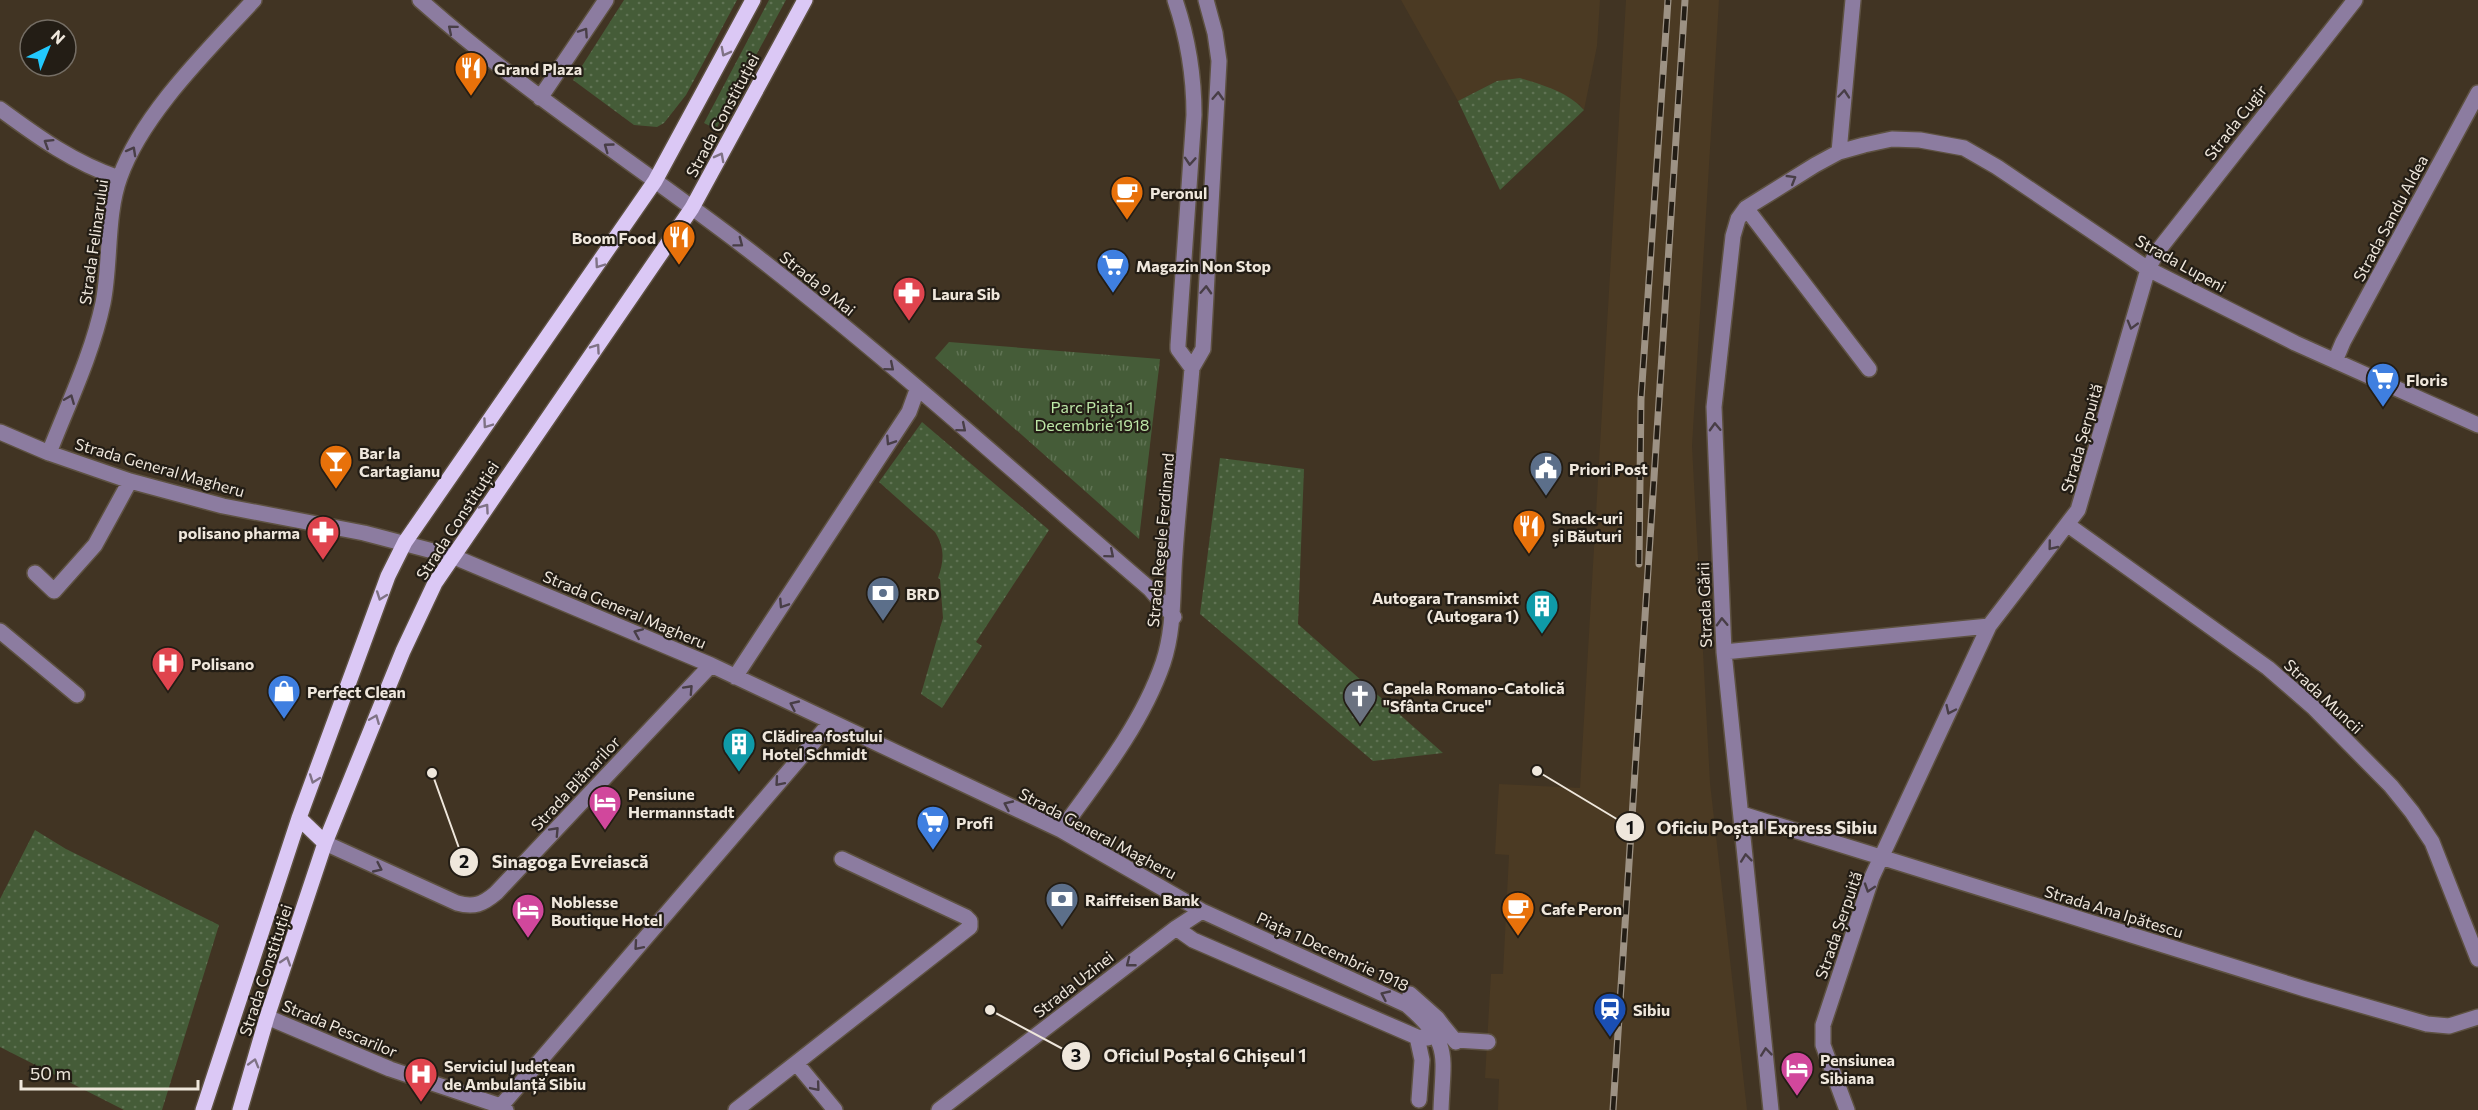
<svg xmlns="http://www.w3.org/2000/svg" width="2478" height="1110" font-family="Commissioner,sans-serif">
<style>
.built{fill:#4b3a23}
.grass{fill:url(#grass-dots)}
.park{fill:url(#park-tufts)}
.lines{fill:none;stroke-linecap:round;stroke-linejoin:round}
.minor-casing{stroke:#5d5141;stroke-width:18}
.major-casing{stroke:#5d5141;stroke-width:18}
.minor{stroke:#8c7ca0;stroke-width:15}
.major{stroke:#dbc8f5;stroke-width:15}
.rail-casing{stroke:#9d9284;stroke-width:7}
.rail{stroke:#231d15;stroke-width:4.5;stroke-dasharray:14;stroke-linecap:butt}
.oneway{stroke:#483e46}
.oneway2{stroke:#7f7285}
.labels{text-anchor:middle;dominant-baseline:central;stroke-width:4.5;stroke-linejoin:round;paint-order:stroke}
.poi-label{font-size:16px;font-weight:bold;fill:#efe7dc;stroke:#231d15;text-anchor:start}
.street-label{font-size:16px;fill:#efe7dc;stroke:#231d15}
.park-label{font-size:16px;fill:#bde7a7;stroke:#231d15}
.leader{fill:none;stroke:#efe7dc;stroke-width:2}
.callout-dot{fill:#efe7dc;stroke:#231d15;stroke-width:2}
.mark-label{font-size:18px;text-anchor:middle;font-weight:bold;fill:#111}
.callout-label{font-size:18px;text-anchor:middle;font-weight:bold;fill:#efe7dc;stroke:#231d15;stroke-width:4.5;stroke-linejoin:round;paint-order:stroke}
</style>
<defs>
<pattern id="grass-dots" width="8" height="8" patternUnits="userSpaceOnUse" patternTransform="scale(1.5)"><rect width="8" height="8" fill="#455c38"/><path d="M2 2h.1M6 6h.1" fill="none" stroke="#607354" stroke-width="1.8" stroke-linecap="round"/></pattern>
<pattern id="park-tufts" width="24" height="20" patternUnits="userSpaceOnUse" patternTransform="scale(1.5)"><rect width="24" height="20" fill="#455c38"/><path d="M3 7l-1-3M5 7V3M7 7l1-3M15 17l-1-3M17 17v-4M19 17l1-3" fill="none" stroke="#607354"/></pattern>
</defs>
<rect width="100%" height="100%" fill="#413423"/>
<path class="built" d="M1401,0H1600L1597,46L1584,110L1579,104L1497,81L1458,101Z
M1626,0H1719L1692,446L1710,783L1747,1110H1498L1499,1079L1485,1078L1491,974H1503L1509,855L1495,854L1499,784L1580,788Z"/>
<path class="grass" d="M624,0H737L686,95L664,123L657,127L634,125L573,80Z
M769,0H786L716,129L704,123Z
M1520,78C1543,85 1568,92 1584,110L1500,190L1458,101L1497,81Z
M922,422L1049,530L976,642L982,646L942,708L921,694L943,618L940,579L938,578C944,561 945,548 935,532L879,482Z
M1220,458L1304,469L1298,624L1443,753L1373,761L1200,614Z
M35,830L66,849L219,925L162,1110H124L0,1047V899Z"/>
<path class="park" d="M949,342L1160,359L1139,539L935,358Z"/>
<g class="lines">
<g class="minor-casing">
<path id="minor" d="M420,0C522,91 638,165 746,248C886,356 1017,475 1150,589L1174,617
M1175,0C1188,38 1194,75 1194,115L1178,345V349L1192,368
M540,98L606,0
M0,109C38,137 74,163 119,178
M1839,152L1853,0
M1746,208L1869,369
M2335,361L2343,342L2478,93
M0,432L49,453L130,481L223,506L364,533L452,556L711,665L1061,830L1202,911L1407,1005C1452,1044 1443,1054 1441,1110
M49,453C68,404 92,355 103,303C111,263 106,215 120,177C142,114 209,49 254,0
M2068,525L2268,668L2313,707L2391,786L2412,812L2432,842L2478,959
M35,573L54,591L95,545L130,481
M0,631L77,695
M1724,652L1989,626
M735,677L909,412L917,390
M1742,814L2305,989L2427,1024L2449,1026L2478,1017
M1061,830C1099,778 1142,724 1163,663C1175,627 1172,591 1175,554C1179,492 1187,430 1192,368L1203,349L1219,61L1215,33L1206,0
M325,843L457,903C474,908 483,904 496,893L711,665
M1176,928L1193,940L1417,1037L1428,1038L1443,1026L1437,1018L1410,994
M267,1017L390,1069L501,1106L506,1110
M1443,1026L1456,1042V1040L1488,1042
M1417,1037L1422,1060L1419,1100
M797,1064L835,1110
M501,1106L831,722
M736,1110L970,927V921L966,917L842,859
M939,1110L1176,928L1202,911
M1771,1110L1724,652L1714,407L1733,236L1738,219L1746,208L1815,165L1839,152L1864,145L1892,139L1920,140L1964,148L1997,167L2148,269L2295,343L2478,425
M1847,1110L1823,1045V1025L1872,877L1989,626L2078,510L2148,269L2157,252L2355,0"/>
</g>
<g class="major-casing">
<path id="major" d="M299,818L325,843
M203,1110L299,818L388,576L405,542L655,181L753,0
M240,1110L267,1017L325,843L403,651L435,583L692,208L805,0"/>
</g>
<use href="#minor" class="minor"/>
<use href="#major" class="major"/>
<g class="rail-casing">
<path id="rail" d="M1639,564L1641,399L1668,0
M1613,1110L1685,0"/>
</g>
<use href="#rail" class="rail"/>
</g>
<defs><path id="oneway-chevron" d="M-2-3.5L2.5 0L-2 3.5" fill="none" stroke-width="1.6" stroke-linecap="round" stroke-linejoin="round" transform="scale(1.5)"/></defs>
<g class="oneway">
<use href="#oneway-chevron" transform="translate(452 29) rotate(-140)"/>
<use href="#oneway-chevron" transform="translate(584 32) rotate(-56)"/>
<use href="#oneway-chevron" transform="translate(1844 94) rotate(-85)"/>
<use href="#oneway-chevron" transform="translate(1218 96) rotate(-87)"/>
<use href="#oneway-chevron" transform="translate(48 143) rotate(-148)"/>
<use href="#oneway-chevron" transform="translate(608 147) rotate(-144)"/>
<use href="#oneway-chevron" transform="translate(132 151) rotate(-61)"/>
<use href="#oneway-chevron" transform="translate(1190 161) rotate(94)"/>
<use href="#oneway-chevron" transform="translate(1792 179) rotate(-31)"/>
<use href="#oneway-chevron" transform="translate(739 243) rotate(37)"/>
<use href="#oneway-chevron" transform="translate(1206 290) rotate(-87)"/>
<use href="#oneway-chevron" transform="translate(2132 325) rotate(106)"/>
<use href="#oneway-chevron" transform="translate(890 367) rotate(40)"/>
<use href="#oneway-chevron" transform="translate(70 399) rotate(-68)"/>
<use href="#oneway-chevron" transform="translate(1715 427) rotate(-92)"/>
<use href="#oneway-chevron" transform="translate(962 428) rotate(40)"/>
<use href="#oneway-chevron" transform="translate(890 441) rotate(123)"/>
<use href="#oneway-chevron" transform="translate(2052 546) rotate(129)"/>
<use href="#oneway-chevron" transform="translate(1110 554) rotate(40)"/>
<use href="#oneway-chevron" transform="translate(783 604) rotate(123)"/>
<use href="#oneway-chevron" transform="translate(1722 622) rotate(-92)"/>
<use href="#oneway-chevron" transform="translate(638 633) rotate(-157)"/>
<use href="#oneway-chevron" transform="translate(689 689) rotate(-47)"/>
<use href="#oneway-chevron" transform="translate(794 705) rotate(-155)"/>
<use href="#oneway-chevron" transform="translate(1950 710) rotate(115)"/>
<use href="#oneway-chevron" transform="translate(779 782) rotate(131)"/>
<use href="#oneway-chevron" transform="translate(1008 805) rotate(-155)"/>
<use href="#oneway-chevron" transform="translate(555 831) rotate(-47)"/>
<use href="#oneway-chevron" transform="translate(1746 858) rotate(-96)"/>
<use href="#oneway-chevron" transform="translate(378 868) rotate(25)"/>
<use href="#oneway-chevron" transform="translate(1869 888) rotate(108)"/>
<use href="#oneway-chevron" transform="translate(638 946) rotate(131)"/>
<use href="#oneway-chevron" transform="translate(1130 963) rotate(142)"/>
<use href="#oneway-chevron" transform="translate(1385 995) rotate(-155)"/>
<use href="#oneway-chevron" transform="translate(1766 1052) rotate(-96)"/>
<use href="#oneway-chevron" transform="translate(816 1087) rotate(50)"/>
</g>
<g class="oneway2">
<use href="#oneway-chevron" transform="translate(725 52) rotate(118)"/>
<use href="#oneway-chevron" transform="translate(720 157) rotate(-62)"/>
<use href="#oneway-chevron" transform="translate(599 264) rotate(125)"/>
<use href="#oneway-chevron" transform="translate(596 348) rotate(-55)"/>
<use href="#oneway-chevron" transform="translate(487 424) rotate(125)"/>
<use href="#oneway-chevron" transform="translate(485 508) rotate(-55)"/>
<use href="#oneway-chevron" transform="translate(381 596) rotate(110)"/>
<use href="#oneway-chevron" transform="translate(375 719) rotate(-68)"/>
<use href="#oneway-chevron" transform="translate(314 779) rotate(110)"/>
<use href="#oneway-chevron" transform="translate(286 961) rotate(-72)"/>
<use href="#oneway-chevron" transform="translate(254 1063) rotate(-74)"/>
</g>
<defs>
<g id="restaurant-pin" transform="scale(1.725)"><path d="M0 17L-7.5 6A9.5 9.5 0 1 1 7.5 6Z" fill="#e8710a" stroke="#231d15"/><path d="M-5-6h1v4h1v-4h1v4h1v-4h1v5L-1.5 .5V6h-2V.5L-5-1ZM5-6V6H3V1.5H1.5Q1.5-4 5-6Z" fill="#fff"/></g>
<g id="cafe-pin" transform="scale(1.725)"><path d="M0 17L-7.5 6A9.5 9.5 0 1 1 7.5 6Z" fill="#e8710a" stroke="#231d15"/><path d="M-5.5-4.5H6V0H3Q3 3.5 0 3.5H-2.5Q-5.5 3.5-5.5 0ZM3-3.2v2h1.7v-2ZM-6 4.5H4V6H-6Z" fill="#fff"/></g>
<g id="supermarket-pin" transform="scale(1.725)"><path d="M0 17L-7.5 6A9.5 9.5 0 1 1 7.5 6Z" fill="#3f7fe0" stroke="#231d15"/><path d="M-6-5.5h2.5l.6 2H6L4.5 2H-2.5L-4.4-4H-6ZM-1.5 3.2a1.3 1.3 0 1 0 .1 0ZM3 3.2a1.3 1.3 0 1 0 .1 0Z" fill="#fff"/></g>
<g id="pharmacy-pin" transform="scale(1.725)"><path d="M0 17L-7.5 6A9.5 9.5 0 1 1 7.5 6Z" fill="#e0444e" stroke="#231d15"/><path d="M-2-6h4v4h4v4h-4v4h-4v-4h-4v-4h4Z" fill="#fff"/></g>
<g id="bar-pin" transform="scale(1.725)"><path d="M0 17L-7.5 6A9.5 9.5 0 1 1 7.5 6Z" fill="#e8710a" stroke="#231d15"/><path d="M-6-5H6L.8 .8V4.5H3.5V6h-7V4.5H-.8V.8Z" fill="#fff"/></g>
<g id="civic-pin" transform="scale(1.725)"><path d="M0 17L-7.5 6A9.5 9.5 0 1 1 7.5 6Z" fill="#5c6f8a" stroke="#231d15"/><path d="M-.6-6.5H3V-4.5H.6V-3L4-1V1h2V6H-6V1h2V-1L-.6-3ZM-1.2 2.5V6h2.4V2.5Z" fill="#fff"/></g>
<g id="bank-pin" transform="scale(1.725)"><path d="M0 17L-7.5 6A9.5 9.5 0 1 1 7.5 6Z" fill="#5c6f8a" stroke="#231d15"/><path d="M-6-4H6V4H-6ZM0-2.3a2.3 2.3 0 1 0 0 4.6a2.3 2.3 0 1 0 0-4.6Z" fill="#fff"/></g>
<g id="building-pin" transform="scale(1.725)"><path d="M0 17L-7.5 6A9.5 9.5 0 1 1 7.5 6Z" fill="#0f9aa8" stroke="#231d15"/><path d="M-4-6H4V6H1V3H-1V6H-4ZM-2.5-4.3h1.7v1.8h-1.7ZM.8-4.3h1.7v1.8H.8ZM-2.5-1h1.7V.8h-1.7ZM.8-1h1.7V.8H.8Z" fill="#fff"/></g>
<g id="hospital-pin" transform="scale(1.725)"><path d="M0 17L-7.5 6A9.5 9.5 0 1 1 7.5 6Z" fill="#e0444e" stroke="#231d15"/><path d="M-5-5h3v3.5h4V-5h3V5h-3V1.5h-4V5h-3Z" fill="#fff"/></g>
<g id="shop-pin" transform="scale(1.725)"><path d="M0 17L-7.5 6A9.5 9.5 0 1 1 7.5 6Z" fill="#3f7fe0" stroke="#231d15"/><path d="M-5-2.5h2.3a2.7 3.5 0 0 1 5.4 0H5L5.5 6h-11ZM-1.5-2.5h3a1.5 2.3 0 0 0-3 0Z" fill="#fff"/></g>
<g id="church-pin" transform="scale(1.725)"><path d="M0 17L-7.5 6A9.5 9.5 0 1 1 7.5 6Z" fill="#6b7280" stroke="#231d15"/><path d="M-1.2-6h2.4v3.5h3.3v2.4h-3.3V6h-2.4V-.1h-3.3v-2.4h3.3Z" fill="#fff"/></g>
<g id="hotel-pin" transform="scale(1.725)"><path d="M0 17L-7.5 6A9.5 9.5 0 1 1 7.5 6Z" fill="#d1479c" stroke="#231d15"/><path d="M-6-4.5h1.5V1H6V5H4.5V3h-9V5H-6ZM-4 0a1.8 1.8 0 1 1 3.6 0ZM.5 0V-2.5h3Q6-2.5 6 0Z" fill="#fff"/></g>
<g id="station-pin" transform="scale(1.725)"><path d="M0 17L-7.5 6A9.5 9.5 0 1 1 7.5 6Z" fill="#1a4fb4" stroke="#231d15"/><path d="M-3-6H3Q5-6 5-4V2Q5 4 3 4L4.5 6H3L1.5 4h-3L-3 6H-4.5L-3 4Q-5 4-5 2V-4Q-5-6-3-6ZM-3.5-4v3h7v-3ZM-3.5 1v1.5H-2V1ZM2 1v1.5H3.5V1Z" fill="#fff"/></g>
</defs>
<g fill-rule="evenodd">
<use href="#restaurant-pin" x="471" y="68"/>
<use href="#cafe-pin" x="1127" y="192"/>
<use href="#restaurant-pin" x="679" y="237"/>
<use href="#supermarket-pin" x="1113" y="265"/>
<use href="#pharmacy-pin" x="909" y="293"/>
<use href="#supermarket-pin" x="2383" y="379"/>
<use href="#bar-pin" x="336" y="461"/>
<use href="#civic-pin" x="1546" y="468"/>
<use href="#restaurant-pin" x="1529" y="526"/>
<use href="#pharmacy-pin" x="323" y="532"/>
<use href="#bank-pin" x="883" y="593"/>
<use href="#building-pin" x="1542" y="606"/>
<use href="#hospital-pin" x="168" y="663"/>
<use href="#shop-pin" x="284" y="691"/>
<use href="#church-pin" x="1360" y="696"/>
<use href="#building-pin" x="739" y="744"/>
<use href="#hotel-pin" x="605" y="802"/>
<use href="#supermarket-pin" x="933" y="822"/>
<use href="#bank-pin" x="1062" y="899"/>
<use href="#cafe-pin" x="1518" y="908"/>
<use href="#hotel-pin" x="528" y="910"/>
<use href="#station-pin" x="1610" y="1009"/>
<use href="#hotel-pin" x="1797" y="1068"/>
<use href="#hospital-pin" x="421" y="1074"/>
</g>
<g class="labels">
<g class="poi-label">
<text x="494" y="68">Grand Plaza</text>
<text x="1150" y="192">Peronul</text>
<text x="656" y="237" text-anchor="end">Boom Food</text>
<text x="1136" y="265">Magazin Non Stop</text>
<text x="932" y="293">Laura Sib</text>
<text x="2406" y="379">Floris</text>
<text x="359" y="452">Bar la<tspan x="359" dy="18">Cartagianu</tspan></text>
<text x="1569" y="468">Priori Post</text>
<text x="1552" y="517">Snack-uri<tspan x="1552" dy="18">și Băuturi</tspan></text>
<text x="300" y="532" text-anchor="end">polisano pharma</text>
<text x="906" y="593">BRD</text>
<text x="1519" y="597" text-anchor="end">Autogara Transmixt<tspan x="1519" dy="18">(Autogara 1)</tspan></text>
<text x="191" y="663">Polisano</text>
<text x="1383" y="687">Capela Romano-Catolică<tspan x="1383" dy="18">"Sfânta Cruce"</tspan></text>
<text x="307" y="691">Perfect Clean</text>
<text x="762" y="735">Clădirea fostului<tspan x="762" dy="18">Hotel Schmidt</tspan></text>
<text x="628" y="793">Pensiune<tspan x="628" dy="18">Hermannstadt</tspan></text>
<text x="956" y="822">Profi</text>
<text x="1085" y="899">Raiffeisen Bank</text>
<text x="551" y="901">Noblesse<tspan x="551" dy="18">Boutique Hotel</tspan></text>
<text x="1541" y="908">Cafe Peron</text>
<text x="1633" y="1009">Sibiu</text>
<text x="1820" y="1059">Pensiunea<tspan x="1820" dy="18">Sibiana</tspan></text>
<text x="444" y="1065">Serviciul Județean<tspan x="444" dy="18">de Ambulanță Sibiu</tspan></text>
</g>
<g class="street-label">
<text transform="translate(722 115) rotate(-62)">Strada Constituției</text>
<text transform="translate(2235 122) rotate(-52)">Strada Cugir</text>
<text transform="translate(2390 218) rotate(-62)">Strada Sandu Aldea</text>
<text transform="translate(93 242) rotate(-82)">Strada Felinarului</text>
<text transform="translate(2181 263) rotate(29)">Strada Lupeni</text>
<text transform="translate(818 283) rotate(39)">Strada 9 Mai</text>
<text transform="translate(2081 438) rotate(-74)">Strada Șerpuită</text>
<text transform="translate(160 467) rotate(16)">Strada General Magheru</text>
<text transform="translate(457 520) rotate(-57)">Strada Constituției</text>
<text transform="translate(1160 540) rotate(-85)">Strada Regele Ferdinand</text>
<text transform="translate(1704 605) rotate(-92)">Strada Gării</text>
<text transform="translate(625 609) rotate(23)">Strada General Magheru</text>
<text transform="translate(2324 696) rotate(43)">Strada Muncii</text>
<text transform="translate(575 783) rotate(-47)">Strada Blănarilor</text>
<text transform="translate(1098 833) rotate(28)">Strada General Magheru</text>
<text transform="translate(2114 911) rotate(17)">Strada Ana Ipătescu</text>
<text transform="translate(1838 925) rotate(-71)">Strada Șerpuită</text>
<text transform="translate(1333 951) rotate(25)">Piața 1 Decembrie 1918</text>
<text transform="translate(265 970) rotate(-72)">Strada Constituției</text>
<text transform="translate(1073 984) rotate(-38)">Strada Uzinei</text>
<text transform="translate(340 1028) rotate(23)">Strada Pescarilor</text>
</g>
<g class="park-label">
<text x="1092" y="406">Parc Piața 1<tspan x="1092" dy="18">Decembrie 1918</tspan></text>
</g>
</g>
<path class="leader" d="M1537 771L1630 827M432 773L464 862M990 1010L1076 1056"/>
<g class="callout-dot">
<circle cx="1537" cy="771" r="6"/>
<circle cx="432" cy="773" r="6"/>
<circle cx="990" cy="1010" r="6"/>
<circle cx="1630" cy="827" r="15"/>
<circle cx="464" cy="862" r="15"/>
<circle cx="1076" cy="1056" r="15"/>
</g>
<g class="mark-label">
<text x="1630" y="834">1</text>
<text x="464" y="868">2</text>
<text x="1076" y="1062">3</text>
</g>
<g class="callout-label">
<text x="1767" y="834">Oficiu Poștal Express Sibiu</text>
<text x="570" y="868">Sinagoga Evreiască</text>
<text x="1205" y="1062">Oficiul Poștal 6 Ghișeul 1</text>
</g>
<g transform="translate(48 48) rotate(43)"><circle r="28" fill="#231d15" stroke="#756e65" stroke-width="1.5"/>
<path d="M0-4.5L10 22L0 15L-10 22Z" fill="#22c9fe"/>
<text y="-9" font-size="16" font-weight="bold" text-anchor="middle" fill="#efe7dc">N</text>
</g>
<path d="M21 1080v9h177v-9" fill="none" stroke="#efe7dc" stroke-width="3"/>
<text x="30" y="1080" font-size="18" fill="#efe7dc" stroke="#231d15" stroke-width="4.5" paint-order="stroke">50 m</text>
</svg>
